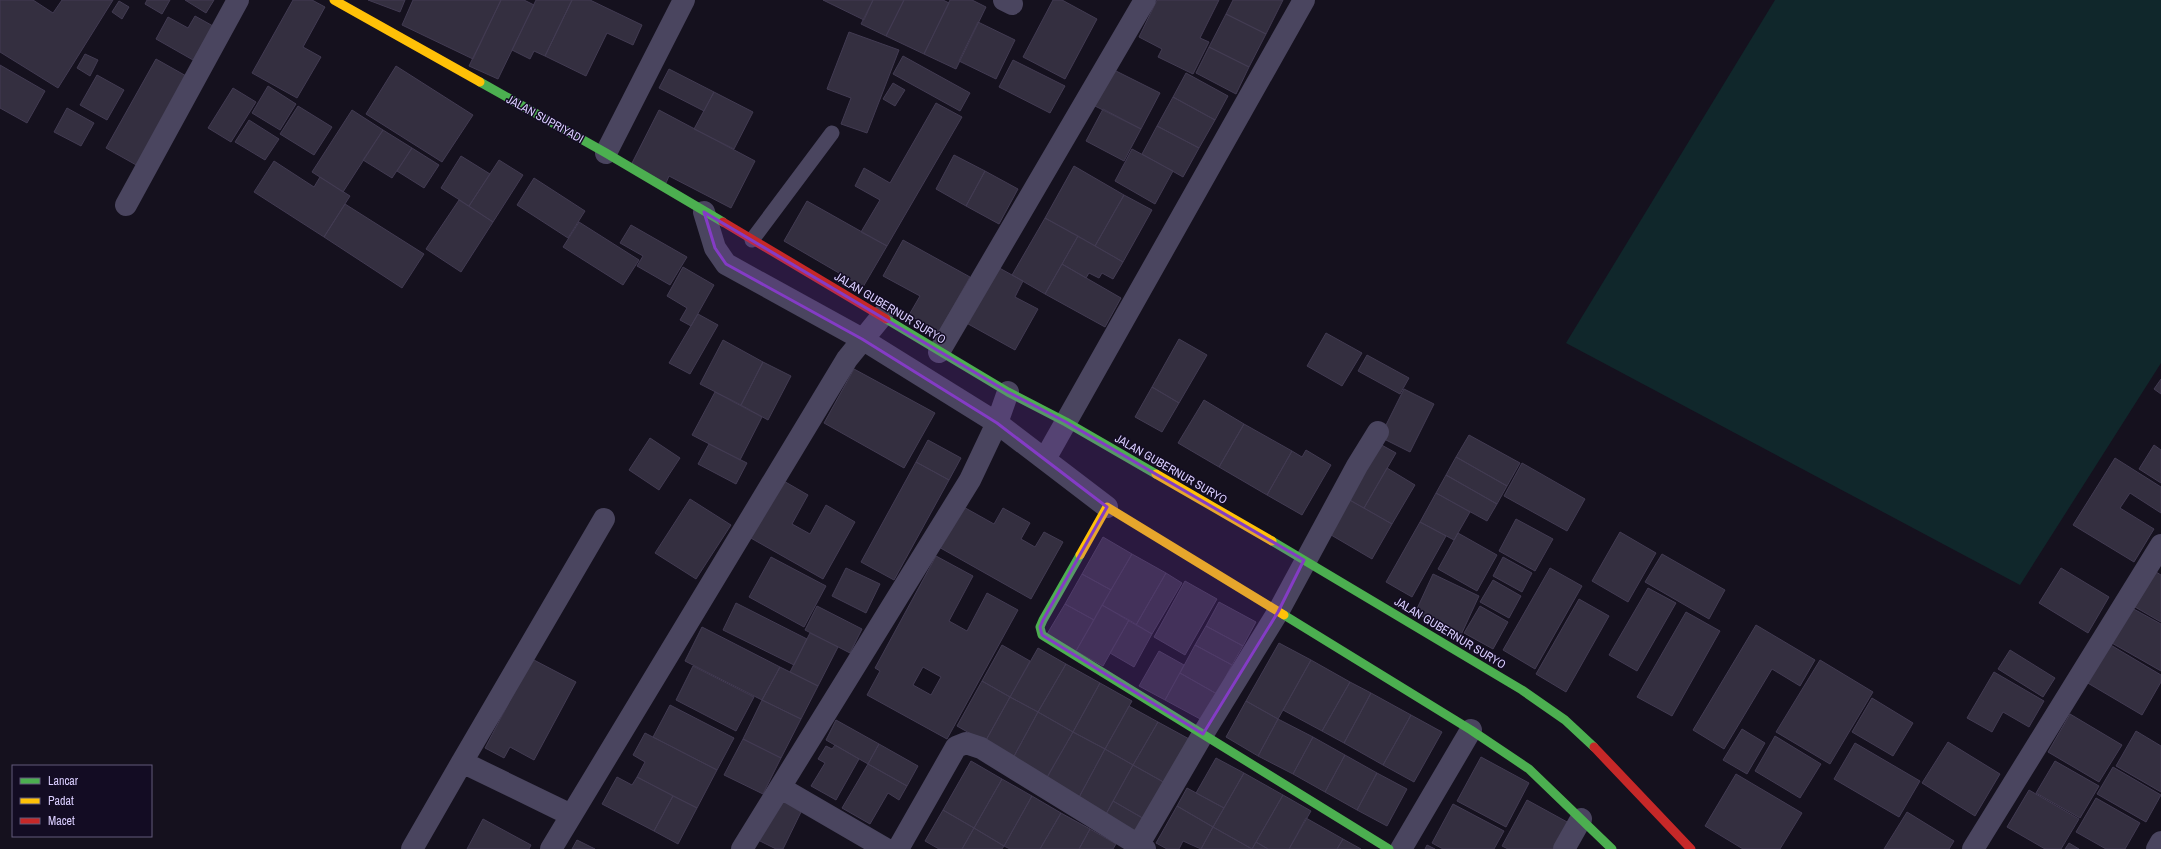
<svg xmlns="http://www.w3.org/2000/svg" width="2161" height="849" font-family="'Archivo Narrow',sans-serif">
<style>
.green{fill:#10272b}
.building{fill:#342f40;stroke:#423b52;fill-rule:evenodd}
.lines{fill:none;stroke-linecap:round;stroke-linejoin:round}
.lane{stroke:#4a455f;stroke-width:15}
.street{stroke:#4a455f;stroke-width:22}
.fast{stroke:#4caf50;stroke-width:9}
.slow{stroke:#ffc107;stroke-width:9}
.jam{stroke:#c62828;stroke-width:9}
.marked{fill:#843cc5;fill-opacity:0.2;stroke:#843cc5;stroke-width:3;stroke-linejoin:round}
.labels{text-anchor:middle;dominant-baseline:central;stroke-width:3;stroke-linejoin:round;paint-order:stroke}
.street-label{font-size:12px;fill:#daceff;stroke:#130c23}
</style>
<rect width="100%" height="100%" fill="#15111e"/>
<path class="green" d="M1775,0H2161V363L2020,585L1566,343Z"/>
<path class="building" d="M0,0H33L53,13L62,0H113L58,88L0,52Z
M147,0H170L162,14L145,4Z
M185,0H214L206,13Z
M293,0H312L325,7L303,47L321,57L297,98L252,73Z
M368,0H405L400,12Z
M413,0H501L473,59L402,25Z
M501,0H524L534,5L498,79L469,66Z
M536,0H572L545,56L534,51L530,59L512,50Z
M572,0H590L642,25L633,45L607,33L586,76L545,56Z
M823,0H873L864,20Z
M873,0H904L886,36L861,24Z
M904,0H943L949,3L924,54L886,36Z
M950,0H972L986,7L956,69L924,54Z
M1053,0H1062L1097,19L1065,79L1023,57Z
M1157,0H1219L1200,38L1209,42L1193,74L1158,57L1162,49L1139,37Z
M1233,0H1283L1266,34L1226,14Z
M119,1L129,7L122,19L112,12Z
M1226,14L1266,34L1249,67L1209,47Z
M195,16L213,26L193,60L156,39L168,17L188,28Z
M978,22L1015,40L996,79L959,61Z
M849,32L899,50L867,133L841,124L851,98L827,89Z
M1209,47L1249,67L1236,94L1196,73Z
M85,54L98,60L90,76L77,68Z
M903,56L970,93L960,111L893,74Z
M156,59L188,77L138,166L106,148Z
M1013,60L1065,86L1050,113L999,87Z
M0,65L45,91L27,123L0,108Z
M396,66L473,115L442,162L366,114Z
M669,69L714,92L704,111L659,88Z
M1112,69L1160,93L1141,129L1093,105Z
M1186,73L1228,96L1215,120L1173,97Z
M97,75L124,90L107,120L80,105Z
M893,83L905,90L895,106L883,99Z
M268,86L296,104L280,130L252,113Z
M233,88L256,102L231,142L208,128Z
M714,92L753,112L734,149L694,129Z
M1173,97L1215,120L1199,148L1157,126Z
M936,103L962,117L887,246L861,232L880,200L855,186L864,168L890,183Z
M298,106L332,127L314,155L280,134Z
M67,108L94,123L81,146L54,132Z
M1103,109L1141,129L1124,161L1086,141Z
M352,110L383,130L343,192L312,172Z
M659,110L755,161L731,208L669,176L666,183L631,165Z
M249,120L279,139L265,160L235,142Z
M1157,126L1199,148L1183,177L1142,154Z
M383,130L412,148L392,178L363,160Z
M412,148L439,165L424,188L397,171Z
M1132,149L1173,171L1155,204L1115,181Z
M954,155L985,171L966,206L936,189Z
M461,156L490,174L469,206L441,188Z
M499,160L523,175L493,222L469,206Z
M274,161L314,187L320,177L350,196L324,237L254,192Z
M1074,166L1124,195L1095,246L1045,218Z
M985,171L1018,189L999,224L966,206Z
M534,178L585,211L568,238L517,205Z
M1124,195L1152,210L1123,262L1095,246Z
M459,200L493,222L461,272L426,249Z
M807,201L887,246L863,287L784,241Z
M345,204L424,254L402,288L324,237Z
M1045,218L1078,236L1045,294L1012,275Z
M579,222L639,260L623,285L563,247Z
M631,225L687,257L670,285L637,266L643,256L620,243Z
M1078,236L1123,262L1113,279L1102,273L1099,278L1089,273L1086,278L1062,264Z
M903,240L970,277L939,332L909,315L920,296L883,276Z
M992,264L1023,281L1015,297L1038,309L1015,350L961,320Z
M1062,264L1121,298L1105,327L1045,294Z
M683,267L714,285L691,326L680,320L687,308L667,296Z
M698,314L718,325L690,374L669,363Z
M1326,333L1362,353L1342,386L1307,366Z
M1179,339L1207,355L1179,403L1152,387Z
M723,340L763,362L741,405L700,384Z
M1367,355L1409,378L1400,394L1358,371Z
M763,362L791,376L768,420L741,405Z
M854,369L935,413L904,468L824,423Z
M2161,379V394L2154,389Z
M1152,387L1179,403L1162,432L1135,417Z
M1404,389L1434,404L1410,452L1380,437Z
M715,392L762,417L740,460L692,435Z
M1204,400L1244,424L1219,467L1178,443Z
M1244,424L1292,451L1267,495L1219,467Z
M1469,435L1520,463L1507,486L1456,457Z
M650,438L680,458L659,490L629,470Z
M928,440L961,458L949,480L916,462Z
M1378,443L1396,453L1364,508L1346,498Z
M709,444L747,463L736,484L698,464Z
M2154,445L2161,450V483L2139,469Z
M1306,450L1331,465L1302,515L1267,495L1292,451L1302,457Z
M1456,457L1507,486L1497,504L1446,475Z
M2115,458L2161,487V513L2130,493L2120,508L2154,529L2134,562L2073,525Z
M916,462L949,480L894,580L861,562Z
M1522,463L1585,499L1567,531L1504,496Z
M1387,468L1415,485L1392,524L1364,508Z
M1446,475L1497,504L1487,521L1436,493Z
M782,480L808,495L792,524L810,534L826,505L855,522L823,579L749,537Z
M1436,493L1470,512L1454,540L1420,522Z
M1346,498L1392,524L1372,559L1326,532Z
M690,499L731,525L696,579L655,553Z
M960,505L994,524L1003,508L1030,523L1021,539L1035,547L1044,532L1063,542L1031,599L937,546Z
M1516,519L1553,539L1535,571L1499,551Z
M1420,522L1446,536L1412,597L1386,582Z
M1620,532L1656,553L1628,602L1592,581Z
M1458,533L1497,555L1477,591L1438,569Z
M1103,537L1132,554L1111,590L1082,574Z
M1132,554L1166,573L1136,625L1102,605Z
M1662,554L1725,590L1709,619L1645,582Z
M936,556L973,576L949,621L967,631L987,593L1018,610L947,739L867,695L880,671L875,668ZM923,667L941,677L931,695L913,685Z
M771,557L826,586L804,627L749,597Z
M1503,557L1532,573L1522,592L1493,576Z
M846,568L880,584L866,613L832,596Z
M1550,568L1582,586L1535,669L1503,650Z
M2061,568L2109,597L2088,633L2039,603Z
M2156,572L2161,575V622L2135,607Z
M1166,573L1182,583L1152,634L1136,625Z
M1082,574L1111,590L1094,620L1065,604Z
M1433,574L1479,596L1461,635L1415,613Z
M1493,580L1521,596L1509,618L1480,602Z
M1185,581L1217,599L1185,655L1154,637Z
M1648,588L1676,603L1637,671L1609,655Z
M1579,599L1609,616L1566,692L1536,674Z
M1219,602L1256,622L1243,646L1206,626Z
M736,603L807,639L794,665L723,630Z
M1065,604L1094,620L1076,651L1047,634Z
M1102,605L1129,620L1103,666L1076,651Z
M817,606L862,629L850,653L805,630Z
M1480,606L1508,622L1493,649L1464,633Z
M2130,607L2161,624V671L2110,642Z
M1686,612L1720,631L1672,716L1637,697Z
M1129,620L1152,634L1134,667L1110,653Z
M1756,625L1815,660L1800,686L1772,669L1724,749L1693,730Z
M1206,626L1243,646L1232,665L1195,645Z
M702,627L780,667L762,700L685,661Z
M810,633L838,647L818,686L790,672Z
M1279,643L1311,660L1278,719L1246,701Z
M2109,644L2161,675V682L2142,715L2086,682Z
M1002,645L1030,661L1010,697L982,681Z
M1195,645L1232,665L1217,694L1180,673Z
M1038,648L1066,664L1038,712L1010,697Z
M2010,650L2055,678L2043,697L1998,669Z
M1159,651L1184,665L1165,700L1139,686Z
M532,659L576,682L534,760L510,747L504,758L485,748Z
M1311,660L1350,682L1322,731L1283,710Z
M1820,660L1873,692L1830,764L1776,732Z
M1066,664L1100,683L1073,732L1038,712Z
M693,666L754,697L736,731L676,700Z
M780,667L818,686L801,719L762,700Z
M1994,672L2044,701L2029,727L2003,712L1992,732L1967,718Z
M1180,673L1217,694L1202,720L1165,700Z
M982,681L1010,697L985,742L957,726Z
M1350,682L1371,693L1344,743L1322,731Z
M1100,683L1132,701L1105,749L1073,732Z
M1371,693L1411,715L1383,765L1344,743Z
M1010,697L1038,712L1013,758L985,742Z
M1872,698L1913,723L1893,756L1852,732Z
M762,700L801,719L781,758L743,739Z
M1246,701L1278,719L1258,756L1226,737Z
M670,705L734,738L717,770L653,737Z
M1129,706L1158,722L1133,765L1105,749Z
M1038,712L1073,732L1047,777L1013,758Z
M2070,714L2122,745L2099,782L2048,752Z
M1411,715L1442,732L1414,782L1383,765Z
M1278,719L1313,737L1293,774L1258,756Z
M836,720L879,744L868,764L826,740Z
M1158,722L1191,740L1167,784L1133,765Z
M1742,729L1765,743L1747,774L1723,760Z
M2136,731L2161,746V792L2116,766Z
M1073,732L1105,749L1077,801L1044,783Z
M645,733L717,770L697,808L637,777L645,762L633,755Z
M1775,736L1821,764L1800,798L1755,771Z
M1313,737L1345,755L1325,792L1293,774Z
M743,739L781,758L763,794L724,775Z
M1948,742L2000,774L1975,816L1922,783Z
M1855,743L1920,781L1899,817L1834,779Z
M879,744L918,766L907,786L868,764Z
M835,745L859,759L836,800L811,786L825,763L818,759L826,746L832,749Z
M1105,749L1133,765L1105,816L1077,801Z
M1345,755L1377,773L1357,810L1325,792Z
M1481,757L1529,783L1506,827L1457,801Z
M1216,758L1244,773L1224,808L1196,793Z
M971,761L1002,779L974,828L943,810Z
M2055,761L2099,786L2080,818L2036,793Z
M868,764L907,786L899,800L888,793L870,824L842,808Z
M1133,765L1167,784L1146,820L1113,801Z
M2113,767L2161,795L2146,822L2097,794Z
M1244,773L1283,795L1252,849L1213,827Z
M1377,773L1407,789L1387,826L1357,810Z
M1736,774L1802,813L1780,849H1743L1705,826Z
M617,777L632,785L637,777L673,796L654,831L602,804Z
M1002,779L1032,796L1004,846L974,828Z
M1187,788L1224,808L1213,827L1177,806Z
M2029,790L2079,819L2061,849H2045L2007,827Z
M1283,795L1311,811L1289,849H1268L1256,842Z
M673,796L697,808L678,844L654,831Z
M1032,796L1061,813L1040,849H1010L1004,846Z
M777,797L802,810L783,849H776L756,839Z
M2096,798L2140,823L2125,849H2106L2076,832Z
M1527,800L1569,823L1555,849H1508L1502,846Z
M1113,801L1146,820L1138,835L1105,816Z
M1453,804L1504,831L1494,849H1443L1432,843Z
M1177,806L1213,827L1201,849L1183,841L1179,849H1167L1156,843Z
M943,810L974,828L962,849H939L925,841Z
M1907,812L1954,841L1949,849H1884Z
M1061,813L1090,829L1079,849H1040Z
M1306,818L1343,839L1337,849H1289Z
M483,819L531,845L529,849H467Z
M1213,827L1252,849H1201Z
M974,828L1004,846L1002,849H962Z
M1090,829L1116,844L1113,849H1079Z
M1343,839L1361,849H1337Z
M577,840L595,849H572Z
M1256,842L1268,849H1252Z
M2069,843L2079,849H2065Z
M1427,845L1435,849H1425Z"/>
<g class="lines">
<path class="lane" d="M752,240L832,133"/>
<path class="street" d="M1004,0L1012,4
M606,153L684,0
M126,205L238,0
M704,212L715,248L726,264L862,339L997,423L1107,507
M939,352L1145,0
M1045,459L1304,0
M781,788L886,849
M571,815L462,762L604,519
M412,849L462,762
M551,849L847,359L882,316
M742,849L970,480L997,423L1008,392
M898,849L956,747L966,743L981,748L1145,849
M1136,849L1203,734L1278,612L1357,466L1378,432
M1401,849L1471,730
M1564,849L1581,819
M1973,849L2161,545
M2157,849L2161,842"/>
<path class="fast" d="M480,82L606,153L723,222
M886,319L1008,392L1066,422L1156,474
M1272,541L1522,690L1565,720L1594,747
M1080,555L1043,620L1040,627L1042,635L1389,849
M1284,615L1471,730L1529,769L1612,849"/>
<path class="slow" d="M334,0L480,82
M1156,474L1272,541
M1080,555L1107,507L1284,615"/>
<path class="jam" d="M723,222L886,319
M1594,747L1691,849"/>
</g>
<path class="marked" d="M704,212L1008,392L1066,422L1304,560L1278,612L1203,734L1042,635L1040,627L1043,620L1107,507L997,423L862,339L726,264L715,248Z"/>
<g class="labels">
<g class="street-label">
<text transform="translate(545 119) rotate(29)">JALAN SUPRIYADI</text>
<text transform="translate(890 308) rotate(31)">JALAN GUBERNUR SURYO</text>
<text transform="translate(1171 469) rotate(30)">JALAN GUBERNUR SURYO</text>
<text transform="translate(1450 633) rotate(31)">JALAN GUBERNUR SURYO</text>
</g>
</g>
<rect x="12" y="765" width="140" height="72" fill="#130c23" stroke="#635a7b"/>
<rect x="20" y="778" width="20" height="6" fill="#4caf50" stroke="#635a7b"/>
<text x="48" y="785" font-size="12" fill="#daceff">Lancar</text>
<rect x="20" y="798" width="20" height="6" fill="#ffc107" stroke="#635a7b"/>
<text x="48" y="805" font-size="12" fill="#daceff">Padat</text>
<rect x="20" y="818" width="20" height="6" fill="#c62828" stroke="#635a7b"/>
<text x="48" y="825" font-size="12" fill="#daceff">Macet</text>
</svg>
